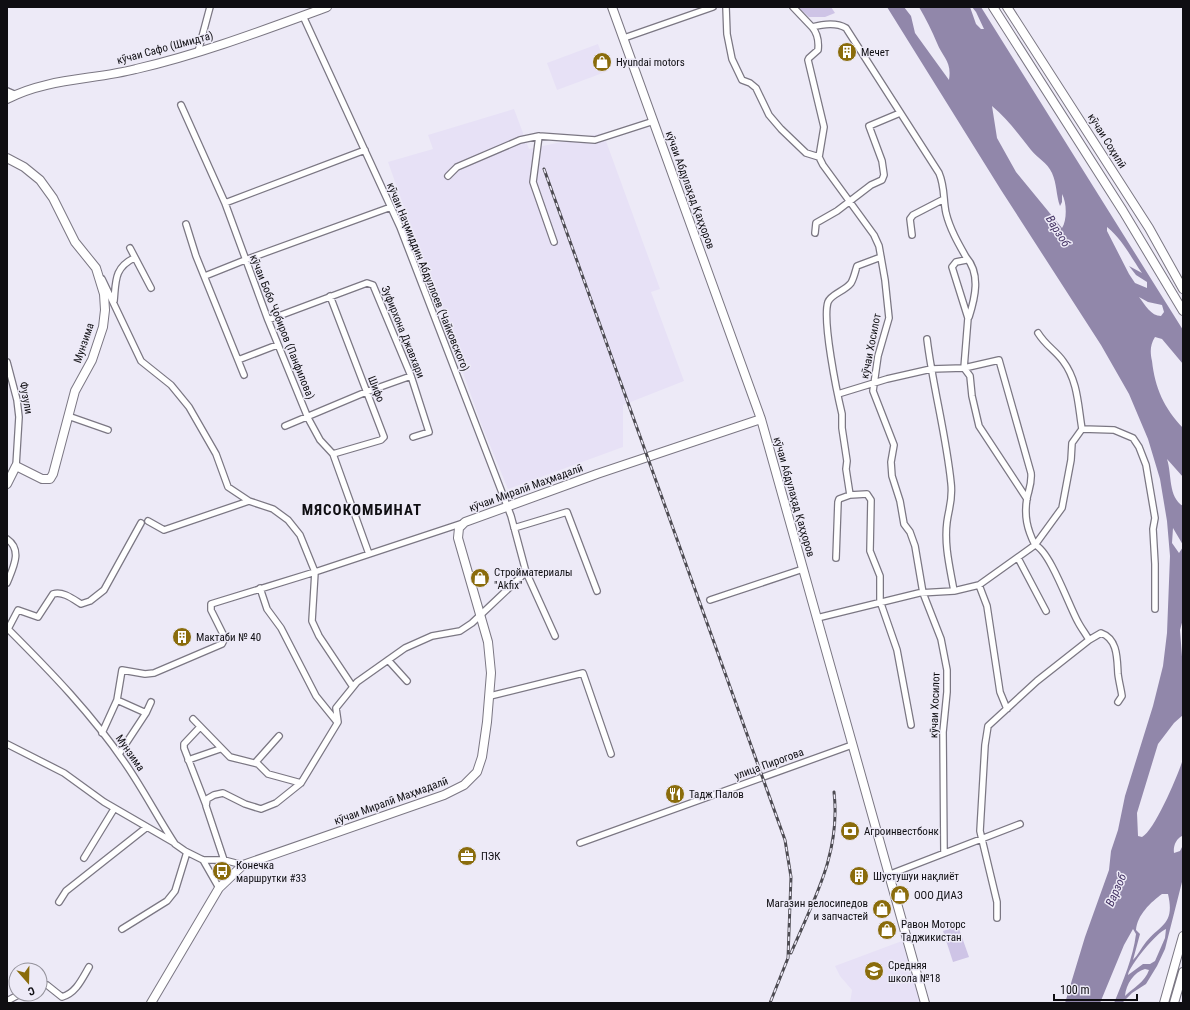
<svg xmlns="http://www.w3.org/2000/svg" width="1190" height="1010" font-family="'Roboto Condensed',sans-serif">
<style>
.built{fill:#e7e1f6}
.green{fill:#cec4e6}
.water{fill:#9187aa;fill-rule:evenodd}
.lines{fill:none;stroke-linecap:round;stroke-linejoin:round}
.street-casing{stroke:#7b7783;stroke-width:8}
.secondary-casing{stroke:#7b7783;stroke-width:10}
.street{stroke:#fff;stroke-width:5.5}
.secondary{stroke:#fff;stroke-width:8}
.rail-casing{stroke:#4d4b52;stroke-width:3}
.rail{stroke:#edeaf7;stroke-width:1.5;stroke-dasharray:4.5;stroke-linecap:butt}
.labels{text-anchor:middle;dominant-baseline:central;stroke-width:3;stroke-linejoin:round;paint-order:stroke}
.street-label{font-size:11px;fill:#0f0e12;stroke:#edeaf7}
.poi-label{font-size:11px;fill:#0f0e12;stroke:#edeaf7;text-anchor:start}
.water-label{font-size:12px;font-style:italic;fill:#453465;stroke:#edeaf7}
.district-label{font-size:15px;font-weight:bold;letter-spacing:1px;fill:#0f0e12;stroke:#edeaf7}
</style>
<rect width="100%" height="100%" fill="#edeaf7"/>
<path class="built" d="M598,44L608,71L557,90L547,63Z
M514,109L529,149L603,133L660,289L651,292L684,381L623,405V447L508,489L482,426L388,162L433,149L428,135Z
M902,941L920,1003H850L852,990L840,976L835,966Z"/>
<path class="green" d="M798,7H831L835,13L825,17H809Z
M958,926L969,957L953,962L943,931Z"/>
<path class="water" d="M887,7H904L911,16L915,33L949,80C952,61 943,58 937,43C932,31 926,19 919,7H970L976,24L981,29H984L976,12L972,7H981L1183,330V364L1162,339L1155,337C1150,345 1150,352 1152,361C1155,388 1164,408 1183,428V477L1167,459C1172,474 1168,497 1183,506V545L1173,528L1172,543L1179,553L1183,547V619L1180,630L1183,670V715L1174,723L1158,744L1137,813L1138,836L1142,837C1155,830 1178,775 1183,759V840L1182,836C1176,839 1173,846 1174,853L1180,851L1183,845V878L1165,949L1157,966L1146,984L1132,993L1122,1003H1114C1123,981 1133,958 1136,934L1133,929L1124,945L1100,1003H1065L1085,937L1109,870L1111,851L1118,830L1125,796L1153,706L1163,666L1167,633L1170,556L1167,521L1160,479L1148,439L1129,394L1101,345L1001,190ZM992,106C1007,118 1019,135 1031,150C1038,159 1047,162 1052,173C1057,184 1056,195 1060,206L1062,202V194C1067,203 1067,220 1062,228L1016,172L997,138ZM1107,227C1123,240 1130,256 1142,273L1129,266L1136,275L1147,282V288L1135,283L1129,274L1107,231ZM1139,297L1148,302L1162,305L1164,312L1161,316C1151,316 1145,305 1139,297ZM1162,894H1168C1175,924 1161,924 1146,942C1141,948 1138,955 1133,960L1140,934L1136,930C1137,915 1151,902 1162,894ZM1166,929L1165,938L1155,961L1150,964H1143L1128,975C1129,966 1157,932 1166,929ZM1145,969L1149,970C1145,982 1133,988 1125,996C1126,984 1134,972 1145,969Z"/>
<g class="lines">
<g class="street-casing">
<path id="street" d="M726,7L727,34L732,59L742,80L750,83L756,88L769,115L781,129L806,153L819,157L823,165L874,235L879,246L885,280L889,318L878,356L873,391L894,445L891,462L892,476L900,501L904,524L910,532L915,546L923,593L941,639L947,670V692L943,732L944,853
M793,7L812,27C823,24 836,22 846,28L939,173C945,187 943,199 946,213C950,229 958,243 966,257V260L956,262L952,267L968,318L964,368L970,376L972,396L979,426L1027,499
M303,16L400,227L511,516L526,572L472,623L460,631L432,636L405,648L357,682L353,687
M812,27C818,34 819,41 818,50L809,58L808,60L824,127L819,157
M624,38L713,7
M198,52L210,7
M7,91L16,95
M181,105L225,203L268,320L308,418L320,440L333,454L369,554
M539,136L533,182L554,242
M448,176L457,167L520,140L539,136L595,140L654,121
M225,203L365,150
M186,224L196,256L244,375
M815,233L816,223L837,211L871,185L882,180L884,175L882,161L869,126L900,113
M912,235L910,219L913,215L944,199
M130,248L151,288
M966,257C981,274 975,298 969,317
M205,276L245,260L391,207
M102,279L141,361L171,385L189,407L216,454L228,487L249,501L273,509L288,520L300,535L315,572L211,604V610L225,638L222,644L154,673L145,674L122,670L117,700L102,733
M330,296L384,437L381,440L333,454
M114,301C116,281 114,268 134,258
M268,320L367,283L373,285L411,376L429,432L413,437
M1038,333C1046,346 1055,350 1063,361C1078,381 1078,405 1082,429L1072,443L1071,460L1062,508L1035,545C1050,551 1069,606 1078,622C1081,628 1086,634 1089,640L1101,633C1118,639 1117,659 1118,674C1119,682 1121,689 1122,696L1118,702
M927,339C933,388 946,434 951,483C953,500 949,507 947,522C944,545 950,568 954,591
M238,360L277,345
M7,362L17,400L19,417L16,466
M68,416L108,430
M285,426L366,392L411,376
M1082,429L1114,430L1133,438L1139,447L1146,465L1155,518L1153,529L1155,564V609
M850,495L867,494L871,500L870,551L880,576V601L897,650L911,725
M148,521L164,530L249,501
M514,528L567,512L597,591
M7,539C23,550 13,568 7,583
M836,558L838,502L839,499L850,495L846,469L847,461L842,428V414C837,393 822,320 828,302C831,294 845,291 851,283C854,278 855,272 857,266L881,257
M1018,558L1046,611
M526,572L555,636
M979,585L987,606L1000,692L1007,709
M260,588L267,609L281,628L316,696L337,722
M710,600L803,569
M817,618L919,593L954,591L979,585L1035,545C1027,529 1024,516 1027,498C1029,489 1032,483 1031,473L999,360L964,368L931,369L887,379L838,394
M7,628C50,671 93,715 127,766C144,791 158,818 175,844L185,851L203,860H224L243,865
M8,629L18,610L38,617L53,594C63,591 73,599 81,604L90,601L104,590L141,523
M388,660L407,681
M490,696L583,673L611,754
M117,700L146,713
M193,719L230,757L258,764L268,774L301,783
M200,727L184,744V748L206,805
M7,744L64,773L104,802L173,842
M119,754L146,713L151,702
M188,760L220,749
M255,763L279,736
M580,843L852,745
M84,858L114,809
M203,860L219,888
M224,860L206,806L207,799L214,795L223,793L245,804L261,809L276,803L301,783L338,722L336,708L353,687L319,636L312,621L315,572L463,523
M888,875L1020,824
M59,902L66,891L147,827
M997,918V902L980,831L985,745L988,726L1037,681L1089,640
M122,929L167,901L175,891L187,852
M40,984L47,985L62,997C76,993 82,979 89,967
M7,1001L20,994"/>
</g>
<g class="secondary-casing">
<path id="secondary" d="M612,7L761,419L925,1003
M993,7L1123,211L1183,311
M1007,7L1149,228L1183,289
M7,99C47,78 94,80 136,69C201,54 264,30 327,7
M7,158L24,167L40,180L53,198L75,242L96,268L104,294L105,310L103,327L92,360L75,391L53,474L50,479H42L16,466L7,484
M151,1003L219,888L243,865L444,795L464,785L477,772L482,757L487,722L491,673L488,642L458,538L459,528L465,522L597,474L761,419
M1164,1003L1183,936
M1174,1003L1183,972"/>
</g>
<use href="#street" class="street"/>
<use href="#secondary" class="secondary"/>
<g class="rail-casing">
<path id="rail" d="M544,169L785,840L791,877L788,958L770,1003
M791,953C814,899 841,853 834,792"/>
</g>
<use href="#rail" class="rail"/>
</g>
<defs>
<g id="building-disc" transform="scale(1)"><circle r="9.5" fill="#8a6c0c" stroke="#edeaf7"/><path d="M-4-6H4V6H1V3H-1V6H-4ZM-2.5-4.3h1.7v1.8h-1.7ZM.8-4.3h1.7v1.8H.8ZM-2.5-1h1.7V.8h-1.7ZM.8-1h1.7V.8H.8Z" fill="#fff"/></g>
<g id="shop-disc" transform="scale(1)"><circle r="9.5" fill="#8a6c0c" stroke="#edeaf7"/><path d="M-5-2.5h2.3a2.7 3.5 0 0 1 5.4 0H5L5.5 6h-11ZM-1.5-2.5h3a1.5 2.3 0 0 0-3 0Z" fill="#fff"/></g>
<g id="restaurant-disc" transform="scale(1)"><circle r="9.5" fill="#8a6c0c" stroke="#edeaf7"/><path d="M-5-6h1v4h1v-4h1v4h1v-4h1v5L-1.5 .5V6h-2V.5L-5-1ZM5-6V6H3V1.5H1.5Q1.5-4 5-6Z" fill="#fff"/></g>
<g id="bank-disc" transform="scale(1)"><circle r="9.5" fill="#8a6c0c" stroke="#edeaf7"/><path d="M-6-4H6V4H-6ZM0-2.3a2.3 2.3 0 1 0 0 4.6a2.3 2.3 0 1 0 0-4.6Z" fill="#fff"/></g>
<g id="office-disc" transform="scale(1)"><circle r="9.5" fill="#8a6c0c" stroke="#edeaf7"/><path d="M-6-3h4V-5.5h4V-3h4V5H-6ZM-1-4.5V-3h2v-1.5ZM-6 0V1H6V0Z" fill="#fff"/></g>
<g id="bus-disc" transform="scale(1)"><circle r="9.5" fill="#8a6c0c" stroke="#edeaf7"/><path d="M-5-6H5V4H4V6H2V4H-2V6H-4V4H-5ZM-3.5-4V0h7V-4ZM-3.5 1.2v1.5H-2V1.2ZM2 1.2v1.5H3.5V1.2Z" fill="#fff"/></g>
<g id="school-disc" transform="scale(1)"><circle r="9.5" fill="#8a6c0c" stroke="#edeaf7"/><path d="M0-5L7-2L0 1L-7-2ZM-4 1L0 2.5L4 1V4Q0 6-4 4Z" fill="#fff"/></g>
</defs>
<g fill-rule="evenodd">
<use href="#building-disc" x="847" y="52"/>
<use href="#shop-disc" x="602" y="62"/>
<use href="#shop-disc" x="480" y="578"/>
<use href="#building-disc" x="182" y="637"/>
<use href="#restaurant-disc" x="675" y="794"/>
<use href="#bank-disc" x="850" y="831"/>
<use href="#office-disc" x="467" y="856"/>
<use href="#bus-disc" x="222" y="871"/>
<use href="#building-disc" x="859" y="876"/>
<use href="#shop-disc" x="900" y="895"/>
<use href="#shop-disc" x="882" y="909"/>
<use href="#shop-disc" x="887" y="930"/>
<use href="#school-disc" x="874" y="971"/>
</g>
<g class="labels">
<g class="street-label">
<text transform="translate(165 48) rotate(-15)">кӯчаи Сафо (Шмидта)</text>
<text transform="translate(1107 141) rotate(58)">кӯчаи Соҳилӣ</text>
<text transform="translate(690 190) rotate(70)">кӯчаи Абдулаҳад Қаҳҳоров</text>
<text transform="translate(428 277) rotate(68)">кӯчаи Наҷмиддин Абдуллоев (Чайковского)</text>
<text transform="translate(282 327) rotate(68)">кӯчаи Бобо Ҷобиров (Панфилова)</text>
<text transform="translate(403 332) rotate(68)">Зуфирхона Джавхари</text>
<text transform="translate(84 343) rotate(-71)">Мунзима</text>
<text transform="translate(871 346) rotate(-79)">кӯчаи Хосилот</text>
<text transform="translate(376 389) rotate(68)">Шифо</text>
<text transform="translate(26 398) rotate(80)">Фузули</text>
<text transform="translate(526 488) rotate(-20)">кӯчаи Миралӣ Маҳмадалӣ</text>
<text transform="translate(794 497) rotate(74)">кӯчаи Абдулаҳад Қаҳҳоров</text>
<text transform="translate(935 705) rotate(-88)">кӯчаи Хосилот</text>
<text transform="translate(130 753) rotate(55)">Мунзима</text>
<text transform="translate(769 764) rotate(-20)">улица Пирогова</text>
<text transform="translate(391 801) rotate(-20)">кӯчаи Миралӣ Маҳмадалӣ</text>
</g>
<g class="poi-label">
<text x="861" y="52">Мечет</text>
<text x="616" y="62">Hyundai motors</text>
<text x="494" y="572">Стройматериалы<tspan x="494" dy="13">"Akfix"</tspan></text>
<text x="196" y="637">Мактаби № 40</text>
<text x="689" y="794">Тадж Палов</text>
<text x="864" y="831">Агроинвестбонк</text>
<text x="481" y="856">ПЭК</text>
<text x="236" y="865">Конечка<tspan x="236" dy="13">маршрутки #33</tspan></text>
<text x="873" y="876">Шустушуи нақлиёт</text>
<text x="914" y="895">ООО ДИАЗ</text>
<text x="868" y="903" text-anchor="end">Магазин велосипедов<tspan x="868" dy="13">и запчастей</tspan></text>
<text x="901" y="924">Равон Моторс<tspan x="901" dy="13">Таджикистан</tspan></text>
<text x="888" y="965">Средняя<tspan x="888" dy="13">школа №18</tspan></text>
</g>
<g class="water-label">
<text transform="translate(1058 231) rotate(58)">Варзоб</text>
<text transform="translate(1116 890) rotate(-66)">Варзоб</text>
</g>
<g class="district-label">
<text x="362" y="510">МЯСОКОМБИНАТ</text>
</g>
</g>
<rect width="1190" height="1010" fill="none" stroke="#0f0e12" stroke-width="16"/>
<g transform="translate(28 982) rotate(160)"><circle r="19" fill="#edeaf7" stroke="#94929b"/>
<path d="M0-3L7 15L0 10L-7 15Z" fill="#8a6c0c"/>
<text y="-6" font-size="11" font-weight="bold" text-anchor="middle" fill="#0f0e12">С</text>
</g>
<path d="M1054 994v6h83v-6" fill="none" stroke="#0f0e12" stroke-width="2"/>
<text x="1060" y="994" font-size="12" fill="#0f0e12" stroke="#edeaf7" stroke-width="3" paint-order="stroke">100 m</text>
</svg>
